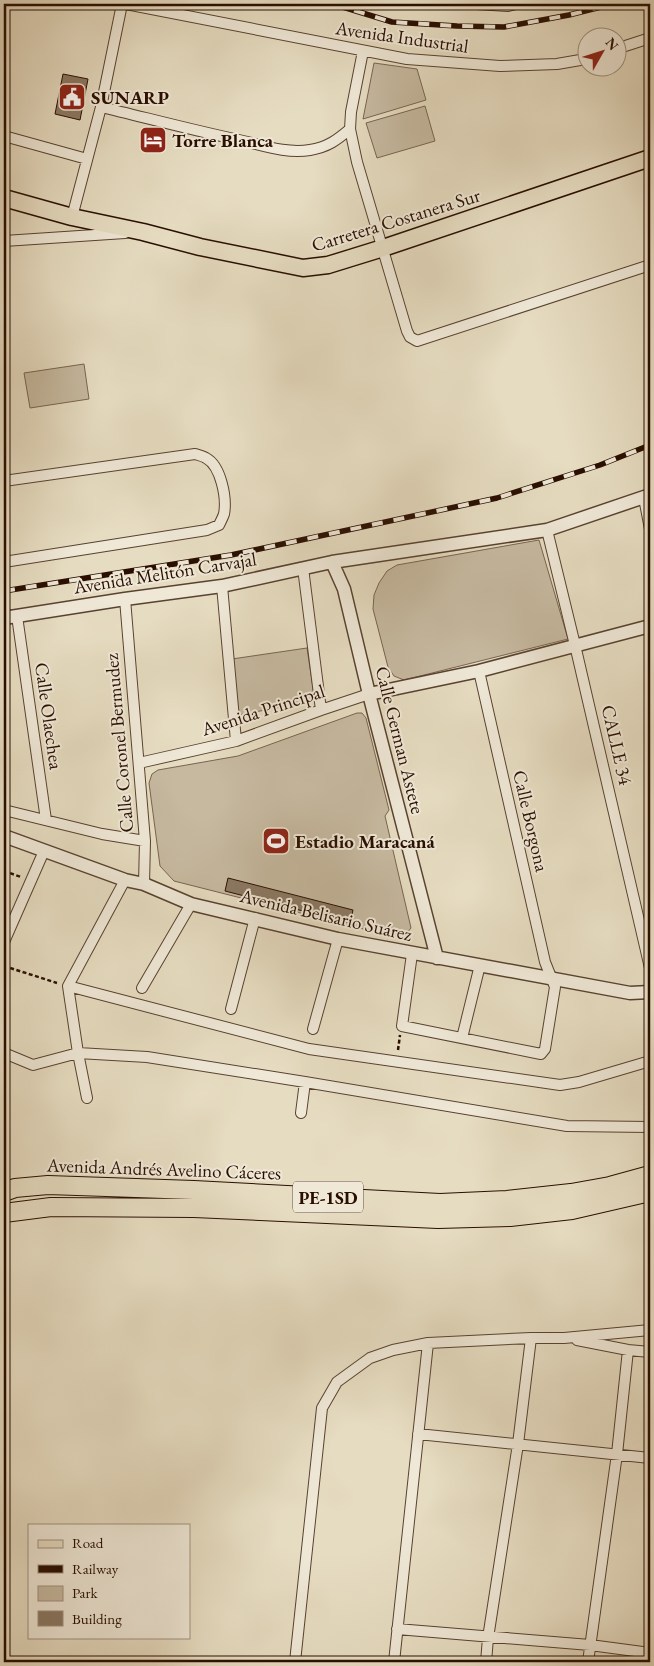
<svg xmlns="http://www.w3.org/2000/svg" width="654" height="1666" font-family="'EB Garamond',serif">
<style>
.green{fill:#c6b9a0;stroke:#786450}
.building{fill:#8b7964;stroke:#290e00}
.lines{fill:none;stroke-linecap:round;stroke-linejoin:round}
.minor-casing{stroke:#584230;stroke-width:12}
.tertiary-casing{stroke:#584230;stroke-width:15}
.primary-casing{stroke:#290e00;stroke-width:19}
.trunk-casing{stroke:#290e00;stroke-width:20}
.path{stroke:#290e00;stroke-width:2.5;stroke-dasharray:4 2.5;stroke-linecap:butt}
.minor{stroke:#efe8d7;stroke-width:10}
.tertiary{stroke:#efe8d7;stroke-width:12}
.primary{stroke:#e6dcc1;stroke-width:16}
.trunk{stroke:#e6dcc1;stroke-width:18}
.rail-casing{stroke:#290e00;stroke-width:5.5}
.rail{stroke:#efe8d7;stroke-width:4;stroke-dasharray:11;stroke-linecap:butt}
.labels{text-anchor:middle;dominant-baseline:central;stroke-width:4;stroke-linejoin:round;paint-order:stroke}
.shield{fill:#efe8d7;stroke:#644f40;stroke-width:1}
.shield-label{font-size:18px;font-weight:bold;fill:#290e00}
.street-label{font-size:19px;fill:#290e00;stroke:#efe8d7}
.poi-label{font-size:19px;font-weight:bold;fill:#290e00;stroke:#efe8d7;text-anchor:start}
</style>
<rect width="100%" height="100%" fill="#e6dcc1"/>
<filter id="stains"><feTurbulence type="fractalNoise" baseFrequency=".004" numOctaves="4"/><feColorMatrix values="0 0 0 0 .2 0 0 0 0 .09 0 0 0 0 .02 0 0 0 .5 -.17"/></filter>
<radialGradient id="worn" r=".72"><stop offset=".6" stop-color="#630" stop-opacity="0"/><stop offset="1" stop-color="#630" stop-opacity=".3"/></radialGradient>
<path class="green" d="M374,63L417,69L426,100L363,119Z
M425,106L435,141L377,158L366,123Z
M84,364L89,399L30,408L24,373Z
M539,540L568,639L404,680L394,676L388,667L373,609L374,595L379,583L387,571L397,565Z
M307,648L315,701L238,715L232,659Z
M357,713H362L366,718L389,810L385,816L411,928L406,934L399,938L174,881L160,866L149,783L152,774L158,770L238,756Z"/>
<path class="building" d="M63,74L88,79L80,120L55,114Z
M228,878L353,910L350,923L225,891Z"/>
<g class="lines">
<g class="minor-casing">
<path id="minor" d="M126,4L407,59L500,66L557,64L586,59
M476,4L508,6L516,4
M616,49L650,38
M363,51L351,112L350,129L357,162L407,331L410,337L417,341L650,265
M101,107C147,118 192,130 239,140C262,145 286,154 310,150C328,147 337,140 350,129
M4,136L87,159
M72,217L101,107L122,4
M4,241L125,233
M4,481L195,454C198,455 203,456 206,458C221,466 227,498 224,514C223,517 221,521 219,525L207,530L4,562
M644,498L650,529
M547,530L575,645L650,968
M303,568L321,710
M222,586L236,741
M125,599L145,841L144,884
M17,616L46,820
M139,763L236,741L321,710L369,694
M4,810L102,834L145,841
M4,942L44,851
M412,954L402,1026L536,1053L541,1054L545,1049L555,987L545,962L479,671
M68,986L309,1049L560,1085L579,1082L650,1061
M142,988L191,904
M231,1009L255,918
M313,1029L338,939
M462,1038L480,965
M4,1053L33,1065L78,1053L147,1057L305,1082L567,1126L650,1127
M87,1098L78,1053L68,986L125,880
M301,1113L305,1082
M577,1340L628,1350L650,1352
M418,1434L650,1458
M397,1629L590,1645L650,1653
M295,1662L322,1408L337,1382L370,1358L393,1350L428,1343L531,1338H564L650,1330
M394,1662L428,1343
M486,1662L488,1638L518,1444L531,1338
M588,1662L617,1454L628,1350"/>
</g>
<g class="tertiary-casing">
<path id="tertiary" d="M332,562L344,589L369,694L437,958
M4,618L125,599L222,586L332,562L547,530L650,495
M369,694L479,671L650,626
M4,836L125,880L144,884L191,904L338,939L630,993L650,992"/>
</g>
<g class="primary-casing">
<path id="primary" d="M4,198L72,217L143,232L200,247L303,268L328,265L383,248L650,158"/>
</g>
<g class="trunk-casing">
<path id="trunk" d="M4,1192L15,1188L48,1185L194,1190L440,1203L507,1200L571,1193L610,1186L650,1175
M4,1213L51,1207L194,1208L438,1219L510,1217L572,1210L650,1192"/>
</g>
<path class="path" d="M4,871L21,877
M4,966L57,983
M398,1050L400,1035"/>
<use href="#minor" class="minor"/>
<use href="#tertiary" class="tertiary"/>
<use href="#primary" class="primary"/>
<use href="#trunk" class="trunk"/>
<g class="rail-casing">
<path id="rail" d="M333,4L392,22L457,26L504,27L569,15L613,4
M4,591L231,555L497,498L600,465L650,445"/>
</g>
<use href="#rail" class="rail"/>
</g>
<defs>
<g id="civic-square" transform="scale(1.4375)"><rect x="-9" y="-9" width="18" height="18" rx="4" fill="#8f2418" stroke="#efe8d7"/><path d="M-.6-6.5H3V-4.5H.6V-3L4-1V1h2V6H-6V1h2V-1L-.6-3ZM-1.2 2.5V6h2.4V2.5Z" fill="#fff"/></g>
<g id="hotel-square" transform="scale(1.4375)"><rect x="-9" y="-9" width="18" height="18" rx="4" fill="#8f2418" stroke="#efe8d7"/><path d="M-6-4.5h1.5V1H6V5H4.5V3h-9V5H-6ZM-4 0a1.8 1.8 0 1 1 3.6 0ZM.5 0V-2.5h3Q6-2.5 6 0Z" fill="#fff"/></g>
<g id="stadium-square" transform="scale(1.4375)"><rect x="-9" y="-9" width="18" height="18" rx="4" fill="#8f2418" stroke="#efe8d7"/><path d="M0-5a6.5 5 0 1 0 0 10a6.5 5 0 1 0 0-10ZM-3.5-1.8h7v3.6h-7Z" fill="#fff"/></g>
</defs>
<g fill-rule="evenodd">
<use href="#civic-square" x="72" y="97"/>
<use href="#hotel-square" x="153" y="140"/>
<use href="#stadium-square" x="276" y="841"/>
</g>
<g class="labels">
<rect class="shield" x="293" y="1181.5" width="70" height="31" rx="4"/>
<g class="shield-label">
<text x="328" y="1197">PE-1SD</text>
</g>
<g class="street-label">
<text transform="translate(402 37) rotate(8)">Avenida Industrial</text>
<text transform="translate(396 220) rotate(-17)">Carretera Costanera Sur</text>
<text transform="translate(165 573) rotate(-9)">Avenida Melitón Carvajal</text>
<text transform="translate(263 710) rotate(-18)">Avenida Principal</text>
<text transform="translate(49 716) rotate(82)">Calle Olaechea</text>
<text transform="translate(400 740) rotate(76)">Calle German Astete</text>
<text transform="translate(119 743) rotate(-95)">Calle Coronel Bermudez</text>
<text transform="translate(617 745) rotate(77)">CALLE 34</text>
<text transform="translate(531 821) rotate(77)">Calle Borgona</text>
<text transform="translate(326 915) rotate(13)">Avenida Belisario Suárez</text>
<text transform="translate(164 1169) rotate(2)">Avenida Andrés Avelino Cáceres</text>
</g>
<g class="poi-label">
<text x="91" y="97">SUNARP</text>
<text x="172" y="140">Torre Blanca</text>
<text x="295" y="841">Estadio Maracaná</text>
</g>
</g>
<rect width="654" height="1666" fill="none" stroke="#e6dcc1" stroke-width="20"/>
<rect x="5" y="5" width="644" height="1656" fill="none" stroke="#290e00" stroke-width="2.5"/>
<rect x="10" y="10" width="634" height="1646" fill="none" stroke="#290e00"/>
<rect x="28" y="1524" width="162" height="115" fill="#efe8d7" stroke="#a09181"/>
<rect x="38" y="1540" width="25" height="8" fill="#e6dcc1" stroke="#a09181"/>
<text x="72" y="1548" font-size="15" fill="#290e00">Road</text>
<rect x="38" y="1565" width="25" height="8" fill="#290e00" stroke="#a09181"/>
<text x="72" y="1574" font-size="15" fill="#290e00">Railway</text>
<rect x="38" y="1586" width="25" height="15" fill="#c6b9a0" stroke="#a09181"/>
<text x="72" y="1598" font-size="15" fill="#290e00">Park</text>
<rect x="38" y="1611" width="25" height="15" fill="#8b7964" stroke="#a09181"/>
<text x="72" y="1624" font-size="15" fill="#290e00">Building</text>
<g transform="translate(602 52) rotate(51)"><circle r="24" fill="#efe8d7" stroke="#a09181"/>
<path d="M0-4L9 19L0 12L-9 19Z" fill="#8f2418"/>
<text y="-8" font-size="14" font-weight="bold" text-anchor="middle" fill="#290e00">N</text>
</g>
<rect width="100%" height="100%" filter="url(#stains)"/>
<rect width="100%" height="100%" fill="url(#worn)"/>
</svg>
